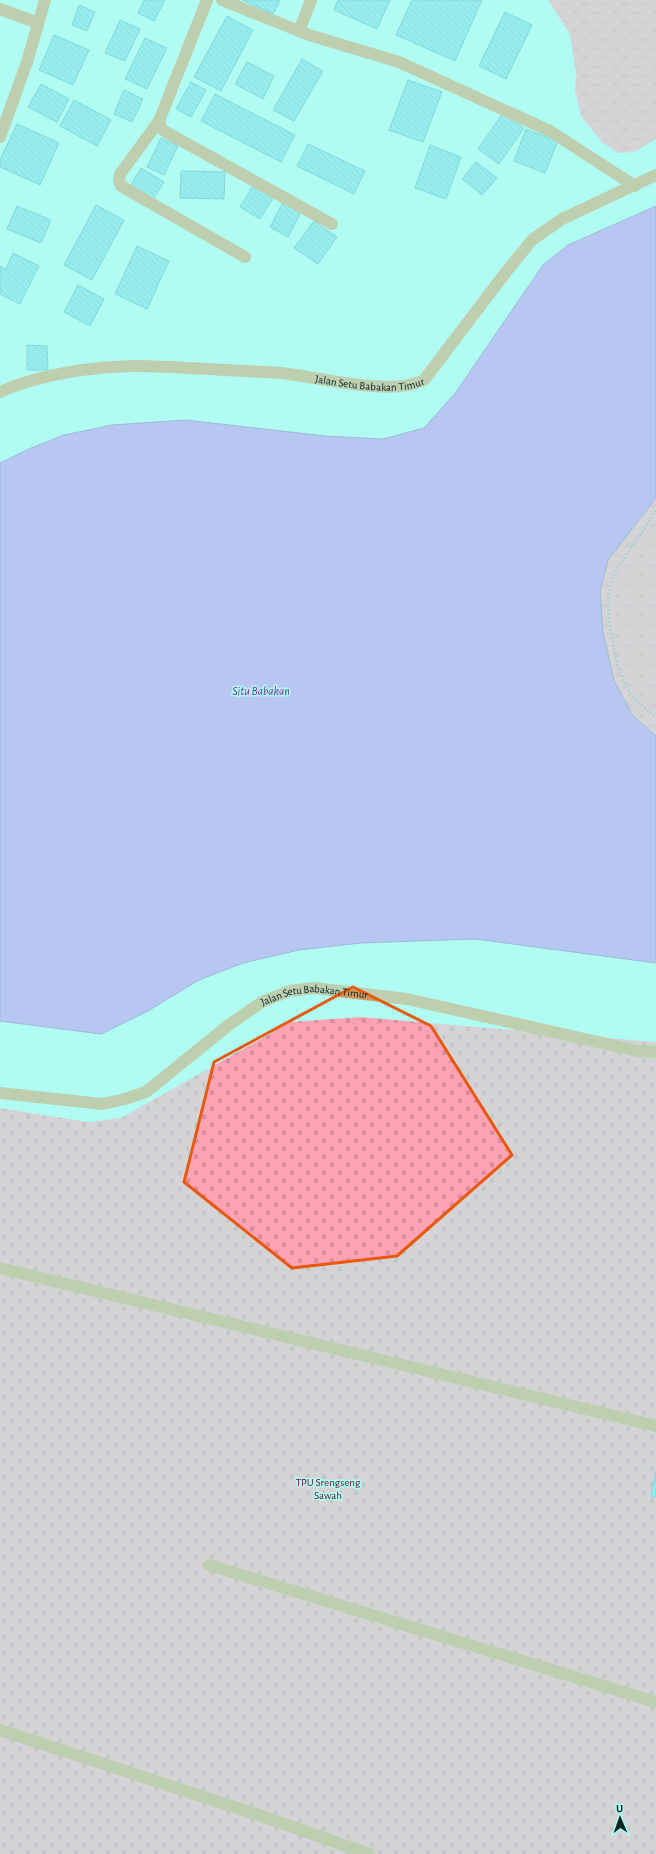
<svg xmlns="http://www.w3.org/2000/svg" width="656" height="1854" font-family="'Alegreya Sans',sans-serif">
<style>
.forest{fill:url(#forest-crowns)}
.cemetery{fill:url(#cemetery-stones)}
.park{fill:url(#park-tufts)}
.water{fill:#c088f2;stroke:#886ab4}
.building{fill:url(#building-back-hatch);stroke:#4aaebc}
.lines{fill:none;stroke-linecap:round;stroke-linejoin:round}
.path{stroke:#649c96;stroke-width:2.5;stroke-dasharray:1 3;stroke-linecap:butt}
.minor{stroke:#cf9a60;stroke-width:12}
.marked{fill:none;stroke:#e8590c;stroke-width:3;stroke-linejoin:round}
.labels{text-anchor:middle;dominant-baseline:central;stroke-width:3;stroke-linejoin:round;paint-order:stroke}
.street-label{font-size:11px;fill:#052523;stroke:#b0fcf3}
.park-label{font-size:11px;fill:#62122b;stroke:#b0fcf3}
.water-label{font-size:12px;font-style:italic;fill:#732aa5;stroke:#b0fcf3}
</style>
<defs>
<pattern id="forest-crowns" width="20" height="18" patternUnits="userSpaceOnUse"><rect width="20" height="18" fill="#fea2b4"/><path d="M2 6a3 3 0 1 1 6 0M12 15a3 3 0 1 1 6 0" fill="none" stroke="#d88b9a"/></pattern>
<pattern id="cemetery-stones" width="16" height="16" patternUnits="userSpaceOnUse"><rect width="16" height="16" fill="#fea2b4"/><path d="M2 7V4a2 2 0 0 1 4 0v3zM10 15v-3a2 2 0 0 1 4 0v3z" fill="#d88b9a"/></pattern>
<pattern id="park-tufts" width="24" height="20" patternUnits="userSpaceOnUse"><rect width="24" height="20" fill="#fea2b4"/><path d="M3 7l-1-3M5 7V3M7 7l1-3M15 17l-1-3M17 17v-4M19 17l1-3" fill="none" stroke="#d88b9a"/></pattern>
<pattern id="building-back-hatch" width="6" height="6" patternUnits="userSpaceOnUse"><rect width="6" height="6" fill="#78dae8"/><path d="M-1 5l2 2M0 0l6 6M5-1l2 2" fill="none" stroke="#66bbc7"/></pattern>
</defs>
<rect width="100%" height="100%" fill="#b0fcf3"/>
<path class="forest" d="M548,0H656V139L634,152L618,153L602,142L581,116L575,90L576,73L570,34Z"/>
<path class="cemetery" d="M360,1017L656,1042V1854H0V1108L88,1122L121,1118L291,1022Z"/>
<path class="park" d="M656,498V736L633,716L614,681L603,632L600,591L608,560Z"/>
<path class="water" d="M656,206V498L608,560L600,591L603,632L614,681L633,716L656,736V963L475,939L361,943L299,950L243,963L199,980L148,1011L101,1034L0,1021V463L31,448L64,435L112,425L186,420L325,436L383,439L424,428L456,392L543,265L568,245Z"/>
<path class="building" d="M144,0H165L154,21L138,13Z
M242,0H280L273,14Z
M338,0H390L377,29L334,10Z
M412,0H482L455,61L396,35Z
M79,5L95,12L87,31L72,25Z
M505,12L532,25L506,79L479,66Z
M227,16L253,30L221,91L194,77Z
M120,20L140,29L125,61L105,53Z
M54,35L89,50L73,85L39,70Z
M145,38L167,48L147,89L125,79Z
M302,59L323,71L294,121L273,110Z
M247,62L274,76L263,99L235,84Z
M408,80L442,92L423,142L389,130Z
M191,82L206,90L191,117L176,109Z
M41,84L69,99L57,122L28,107Z
M124,90L143,99L132,122L114,114Z
M215,94L295,135L281,162L201,121Z
M74,100L111,120L97,146L60,126Z
M503,113L524,128L499,164L478,149Z
M17,124L59,143L40,185L0,167V160Z
M526,129L558,141L545,173L514,161Z
M161,138L178,146L164,175L147,167Z
M308,144L365,171L354,194L297,166Z
M430,145L461,157L446,199L415,188Z
M476,162L497,178L482,195L462,179Z
M141,168L164,182L151,202L129,188Z
M181,171L225,172L224,199L180,198Z
M253,186L273,198L260,219L240,207Z
M283,202L301,212L288,237L270,227Z
M96,205L124,220L92,280L64,265Z
M17,206L51,220L41,243L7,229Z
M314,221L337,237L318,264L294,248Z
M137,246L169,261L147,309L115,294Z
M13,253L39,266L20,304L0,294V266L6,269Z
M78,285L104,299L90,326L64,312Z
M27,345L47,346L48,370H27Z
M656,1471V1497L651,1496Z"/>
<g class="lines">
<path class="path" d="M656,511L614,573L608,596L609,622L617,664L630,695L656,717"/>
<g class="minor">
<path d="M207,0L159,121L160,126L164,131L332,224"/>
<path d="M222,0L309,35L399,62L550,131L635,186"/>
<path d="M0,9L38,23"/>
<path d="M299,31L311,0"/>
<path d="M159,121L120,174L119,180L121,186L245,257"/>
<path d="M0,137L27,62L45,0"/>
<path id="s1" d="M0,392C37,375 95,366 136,366C160,366 184,368 209,369C233,371 257,371 281,373C319,377 391,397 424,380L506,272L532,240L562,219L656,175"/>
<path id="s2" d="M0,1093L102,1104L125,1099L146,1092L230,1024L262,1002L289,991L314,988L407,999L638,1051L656,1052"/>
<path d="M0,1268L656,1426"/>
<path d="M209,1565L656,1702"/>
<path d="M0,1730L256,1814L369,1854"/>
</g>
</g>
<path d="M0 0H656V1854H0ZM353,987L431,1026L512,1155L397,1256L292,1268L184,1182L214,1062Z" fill="#b0fcf3" fill-opacity=".55" fill-rule="evenodd"/>
<path class="marked" d="M353,987L431,1026L512,1155L397,1256L292,1268L184,1182L214,1062Z"/>
<g class="labels">
<g class="street-label">
<text stroke="none"><textPath href="#s1" startOffset="374">Jalan Setu Babakan Timur</textPath></text>
<text stroke="none"><textPath href="#s2" startOffset="349">Jalan Setu Babakan Timur</textPath></text>
</g>
<g class="park-label">
<text x="328" y="1482">TPU Srengseng<tspan x="328" dy="13">Sawah</tspan></text>
</g>
<g class="water-label">
<text x="261" y="691">Situ Babakan</text>
</g>
</g>
<g transform="translate(620 1818) rotate(358)" stroke="#b0fcf3" stroke-width="3" paint-order="stroke">
<path d="M0-3L7 15L0 10L-7 15Z" fill="#052523"/>
<text y="-6" font-size="11" font-weight="bold" text-anchor="middle" fill="#052523">U</text>
</g>
</svg>
